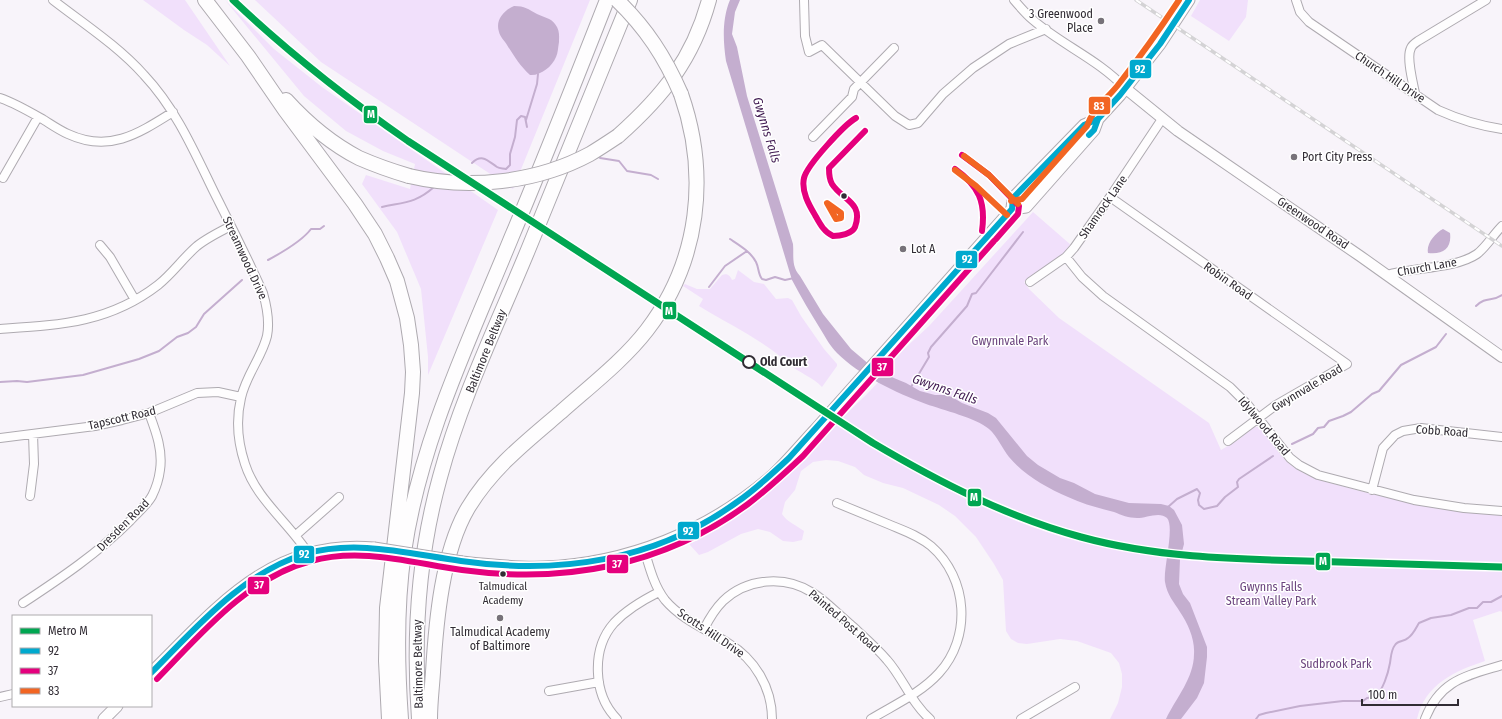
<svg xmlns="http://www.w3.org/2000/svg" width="1502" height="719" font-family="'Fira Sans Condensed',sans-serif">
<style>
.green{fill:#f1e0fb}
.water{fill:#c4aecf}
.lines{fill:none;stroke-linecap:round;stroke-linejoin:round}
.stream{stroke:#c4aecf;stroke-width:2}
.minor-casing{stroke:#aeaab0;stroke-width:10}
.tertiary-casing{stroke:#aeaab0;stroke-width:12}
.secondary-casing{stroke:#aeaab0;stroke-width:13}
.motorway-casing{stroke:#aeaab0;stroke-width:16}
.minor{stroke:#fefdfe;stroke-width:8}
.tertiary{stroke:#fefdfe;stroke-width:10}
.secondary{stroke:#fefdfe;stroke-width:11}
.motorway{stroke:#fefdfe;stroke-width:14}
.rail-casing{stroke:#d4d3d5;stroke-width:3.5}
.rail{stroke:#fff;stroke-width:2;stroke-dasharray:6;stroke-linecap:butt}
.secondary-bridge-casing{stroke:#aeaab0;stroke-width:13;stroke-linecap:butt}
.motorway-bridge-casing{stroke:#aeaab0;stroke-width:16;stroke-linecap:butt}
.secondary-bridge{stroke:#fefdfe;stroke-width:11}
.motorway-bridge{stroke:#fefdfe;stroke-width:14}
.bus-1-casing{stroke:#fff;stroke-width:9}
.bus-2-casing{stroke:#fff;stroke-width:9}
.bus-3-casing{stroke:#fff;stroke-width:9}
.bus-1{stroke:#00a9ce;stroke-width:6}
.bus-2{stroke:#e5007d;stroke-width:6}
.bus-3{stroke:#f26522;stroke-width:6}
.metro-1-casing{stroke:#fff;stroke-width:10}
.metro-1{stroke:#00a651;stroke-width:7}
.poi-dot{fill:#777279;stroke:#fff;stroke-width:1.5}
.bus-dot{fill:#312c34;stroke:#fff;stroke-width:1.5}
.stop-dot{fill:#fff;stroke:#312c34;stroke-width:2}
.labels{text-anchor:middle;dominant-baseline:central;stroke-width:3;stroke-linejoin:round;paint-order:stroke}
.bus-label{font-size:11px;fill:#312c34;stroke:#fff}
.poi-label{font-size:12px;fill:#312c34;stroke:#fff;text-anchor:start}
.street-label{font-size:12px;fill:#312c34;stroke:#fff}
.park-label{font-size:12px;fill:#6b447e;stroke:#fff}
.stop-label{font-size:12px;font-weight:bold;fill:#312c34;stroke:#fff;text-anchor:start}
.water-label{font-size:13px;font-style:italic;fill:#401a51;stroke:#fff}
.line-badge{stroke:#fff;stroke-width:1.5}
.badge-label{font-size:11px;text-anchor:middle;font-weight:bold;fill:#fff}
</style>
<rect width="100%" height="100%" fill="#f8f4fa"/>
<path class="green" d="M143,0H185L230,66L207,45L184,30Z
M225,0L274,49L322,87L498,210L428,375V357L421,289L397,232L362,184L366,175L410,189L415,164L383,151L346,131L304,96Z
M255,0H590L513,189L321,62Z
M1200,0H1248L1246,17L1229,41L1191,16Z
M1033,212L1071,245L1064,253L1024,282L1029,289L1059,318L1209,423L1221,450L1238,440L1254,427H1259C1271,441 1280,457 1295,468C1312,480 1333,483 1352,489C1402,502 1451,511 1502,515V612L1500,611L1473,620L1485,661C1455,671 1425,684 1417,719H1110L1118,703L1122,687V674L1119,663L1111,653L1077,641L1060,639L1027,644L1018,643L1011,639L1006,631L1003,580L994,564L976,537L955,516L939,505L903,488L883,483L864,475L855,467L838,461L826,460L813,462L801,471L795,490L785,502L782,514C787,522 796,525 804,531L802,540L793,542L783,541L770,532L758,529L741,534L708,552L699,555L690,545V542C739,515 785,483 821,440L820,439L866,395L888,372L887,370L891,363L903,350L929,326Z
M738,270L754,282L764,284L776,299L788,298L792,300L801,316L824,349L837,364V366L822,387C813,377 799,373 789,364C763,340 730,325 699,306L703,299L683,286L685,284L697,289H710L722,275C728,273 730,276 732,280L735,279Z"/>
<path class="water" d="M730,0H740L735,12L732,34L737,47L747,96L793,244C794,256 791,266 800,276L823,314L851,349L877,371L906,383L920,391L935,395H945L952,397L962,403L988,413L996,418L1027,456L1038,465L1060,478L1074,483L1095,494L1129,503L1161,504L1169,506L1174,510L1182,525L1184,544L1180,559L1179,584L1183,594L1190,603L1207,647V657L1204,683L1197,698L1181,719H1166C1176,698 1194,678 1194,654C1195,639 1188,624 1180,612C1174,602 1167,595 1165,582C1163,569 1175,527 1167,518C1160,511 1146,518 1137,518C1129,518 1121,515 1114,512C1098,508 1083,504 1068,497C1047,488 1024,475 1009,457C1002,448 997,436 989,429C976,418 943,410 926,404C896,393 859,375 837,353C830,346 826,338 821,330C811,314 801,297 792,280L726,61C723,41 722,19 730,0Z
M514,6C525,6 528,9 537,14C543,17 551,18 555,24C560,30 559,36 559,42C558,47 558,53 556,57C552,67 540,76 530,75C520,66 514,56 507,45C505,41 500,37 499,32C495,20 504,10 514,6Z
M1443,229L1450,233C1452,248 1443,255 1428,253C1426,244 1435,233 1443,229Z"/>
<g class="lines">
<path class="stream" d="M526,120L537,84L538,74
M600,158L619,161L627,171L651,175L658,179
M472,163C482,153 488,161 497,167C500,169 503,168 506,169L510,165V154L515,137L517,120L521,116L525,117L527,127
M382,207C405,202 416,203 434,187
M730,239C739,245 751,252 756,262C759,268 758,274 762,279L766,280L775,277L785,280L794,278
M268,260C281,253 302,241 311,229H320L324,226
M709,287L725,266L747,251
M1476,306C1486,296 1492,302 1502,295
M0,382L17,381L27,382L83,375L139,359L159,351L177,337L188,333L196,327L204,314L242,280
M911,387L929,357L928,353L931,347L967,306L972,294L976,293L1023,232
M1292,444L1313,434L1318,428L1324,427L1329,421L1343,416L1351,412L1372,394L1379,391L1401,365L1436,347L1446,334
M1168,507L1177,499L1197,489L1200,493L1198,500L1199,505L1204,509L1217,506L1225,497L1238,487L1237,482L1239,479L1273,456
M1256,719L1259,715L1266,713L1300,706L1343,701H1363L1367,698L1375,697C1383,690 1388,674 1390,663C1391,657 1391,650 1395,645C1398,640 1404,642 1408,638C1413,635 1416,628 1419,623L1431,618L1451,615L1469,608H1477L1483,602H1491L1502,596"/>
<g class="minor-casing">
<path id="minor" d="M53,0C84,24 118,46 144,75C176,109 194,151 214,192C231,226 248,259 263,293C267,307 270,321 267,336C262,357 246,375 241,398C236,419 238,443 245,464C256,499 289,523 308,553
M804,0L805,36L809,52L822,45L895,116L909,125L918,123L943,94L973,68L1009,44L1046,29
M1014,0C1020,7 1026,14 1033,20C1062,45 1099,60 1125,88
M1296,0L1300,12L1309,22L1438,110C1458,119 1481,126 1502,129
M1415,93C1413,83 1406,57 1411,48C1412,45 1415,43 1418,41L1486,0
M0,98C15,103 30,112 44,120C52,125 59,130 68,134C109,153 138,134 173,112
M813,137L852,97L854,89L894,48
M3,178L38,117
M1110,197L1347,364L1276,405L1228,441
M100,245L110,257L135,300
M1066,257L1082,277L1103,296L1230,387L1248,405L1290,458L1299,465L1318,475L1414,500L1464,508L1502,511
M1387,275C1413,267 1455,269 1477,254C1487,246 1493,235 1502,226
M1030,282L1066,257L1074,248L1110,197L1162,119
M0,329C59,325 109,323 158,285C173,273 183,258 197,246C207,238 219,232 231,226
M0,438L95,426L122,420L149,413L197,393L218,392L241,397
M1372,490L1383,448L1395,435L1403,431L1421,428L1502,437
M30,496L34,464L33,434
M837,503C854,510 871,517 888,524C902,530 918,535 931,546C968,578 972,637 939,673C921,693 894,705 871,719
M296,535L339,497
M644,549C649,566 654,586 665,600C682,620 706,629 728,643C755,659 772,688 772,719
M23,603C61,578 98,553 130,521C137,513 147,505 152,496C156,488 159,478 160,470C163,450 156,432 149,413
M704,629C709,619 715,609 723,601C747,578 785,575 813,593C826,601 838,614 850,624C863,636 876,647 887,660C903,678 912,704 930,719
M549,691L599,682
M0,697L13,694
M617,719C593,695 591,649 614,623C627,609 643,600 659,592
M1021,719L1075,687
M1425,719C1440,680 1466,676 1502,665"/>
</g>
<g class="tertiary-casing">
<path id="tertiary" d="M1125,88L1178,131L1360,256L1502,357"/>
</g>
<g class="secondary-casing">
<path id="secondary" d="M1012,209L1026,207L1094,130L1098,119L1120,95L1160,44L1189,0
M462,562C489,565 516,568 543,567C627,564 709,531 772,476C787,462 801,445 815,430L1012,209L1013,198L1084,125L1098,119
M151,673C217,608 271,539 374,548
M104,719L117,706"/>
</g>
<g class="motorway-casing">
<path id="motorway" d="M205,0L248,56L285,110L355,204L375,234L387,258L397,281L407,318L411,345L413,372L412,393L387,608L386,661L389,719
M286,100C306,122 332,144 359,158C375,165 392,171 409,176
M618,136C663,96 693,59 709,0
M401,719C397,663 396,607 404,552C420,441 470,339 512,236C545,158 576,79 607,0
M419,719C413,638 418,556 440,477C461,399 497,325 528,250C562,167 596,83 630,0
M430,719C430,703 432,688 433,672C436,622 442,552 468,508C492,468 527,441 561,412C589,387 624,360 647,330C700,261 709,174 681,94"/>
</g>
<use href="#minor" class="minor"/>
<use href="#tertiary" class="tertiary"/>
<use href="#secondary" class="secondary"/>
<use href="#motorway" class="motorway"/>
<g class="rail-casing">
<path id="rail" d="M1136,0L1502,246"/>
</g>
<use href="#rail" class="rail"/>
<g class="secondary-bridge-casing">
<path id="secondary-bridge" d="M374,548L462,562"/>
</g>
<g class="motorway-bridge-casing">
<path id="motorway-bridge" d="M617,0C646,28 665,57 681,94
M409,176C468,190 536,183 590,154C600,148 609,142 618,136"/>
</g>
<use href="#secondary-bridge" class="secondary-bridge"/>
<use href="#motorway-bridge" class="motorway-bridge"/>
<g class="bus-1-casing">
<path id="bus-1" d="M1089,135L1094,130L1098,119L1120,95L1160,44L1189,0
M151,673C196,628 242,573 305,554C356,539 410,554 461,561C559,575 656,561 737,502C756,489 772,474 789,458L1012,209L1013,198L1084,125L1098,119"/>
</g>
<g class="bus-2-casing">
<path id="bus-2" d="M856,118C845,124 807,165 804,178C801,191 809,205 815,215C820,224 824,232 833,236C840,236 852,234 855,227C864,202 842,200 832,184C829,179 829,173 829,168L865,131
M962,155L989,175L1019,206L1018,214L996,239
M955,169C979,186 986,202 982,231
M157,679C201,634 247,578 311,561C361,547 412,563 462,570C564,584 664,566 748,504C768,489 785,473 803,456L994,241"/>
</g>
<g class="bus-3-casing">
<path id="bus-3" d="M964,156L989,175L1018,204
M955,170L976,186L1007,215
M1011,201L1022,199L1087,126C1093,108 1107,99 1118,85C1140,57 1160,29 1179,0
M827,203L841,213V218L836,219Z"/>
</g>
<use href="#bus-1" class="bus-1"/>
<use href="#bus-2" class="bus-2"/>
<use href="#bus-3" class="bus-3"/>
<g class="metro-1-casing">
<path id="metro-1" d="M233,0C289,53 345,97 408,141L873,443C939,482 1007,517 1081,537C1154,557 1230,559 1306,561C1371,563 1437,565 1502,567"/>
</g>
<use href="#metro-1" class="metro-1"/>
</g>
<g class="poi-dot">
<circle cx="1101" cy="21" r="4"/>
<circle cx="1294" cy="157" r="4"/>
<circle cx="903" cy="249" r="4"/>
<circle cx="500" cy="618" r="4"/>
</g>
<g class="bus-dot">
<circle cx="844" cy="196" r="3.5"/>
<circle cx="503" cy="574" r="3.5"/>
</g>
<circle class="stop-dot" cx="749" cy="362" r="6"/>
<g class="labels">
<g class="bus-label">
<text x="503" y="586">Talmudical<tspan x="503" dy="14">Academy</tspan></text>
</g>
<g class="poi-label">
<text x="1093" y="14" text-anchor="end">3 Greenwood<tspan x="1093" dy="14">Place</tspan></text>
<text x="1302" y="157">Port City Press</text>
<text x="911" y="249">Lot A</text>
<text x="500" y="632" text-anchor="middle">Talmudical Academy<tspan x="500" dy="14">of Baltimore</tspan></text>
</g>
<g class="street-label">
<text transform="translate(1390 77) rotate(34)">Church Hill Drive</text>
<text transform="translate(1103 207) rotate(-55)">Shamrock Lane</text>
<text transform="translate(1313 223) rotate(34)">Greenwood Road</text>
<text transform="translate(245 258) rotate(65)">Streamwood Drive</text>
<text transform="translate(1427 267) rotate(-10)">Church Lane</text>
<text transform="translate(1228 281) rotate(35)">Robin Road</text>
<text transform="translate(486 351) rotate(-68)">Baltimore Beltway</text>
<text transform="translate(1307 388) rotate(-31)">Gwynnvale Road</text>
<text transform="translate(122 418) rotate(-13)">Tapscott Road</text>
<text transform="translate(1264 426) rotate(50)">Idylwood Road</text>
<text transform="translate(1442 431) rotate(4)">Cobb Road</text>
<text transform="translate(123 525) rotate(-45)">Dresden Road</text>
<text transform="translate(844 621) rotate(41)">Painted Post Road</text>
<text transform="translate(711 633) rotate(34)">Scotts Hill Drive</text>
<text transform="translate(418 664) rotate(-91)">Baltimore Beltway</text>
</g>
<g class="park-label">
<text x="1010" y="341">Gwynnvale Park</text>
<text x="1271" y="587">Gwynns Falls<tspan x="1271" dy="14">Stream Valley Park</tspan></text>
<text x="1336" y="664">Sudbrook Park</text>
</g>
<g class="stop-label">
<text x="760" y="362">Old Court</text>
</g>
<g class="water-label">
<text transform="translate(767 130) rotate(73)">Gwynns Falls</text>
<text transform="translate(945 389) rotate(19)">Gwynns Falls</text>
</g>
</g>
<g class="line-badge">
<rect x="1129" y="59" width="23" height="20" rx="4" fill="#00a9ce"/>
<rect x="1088" y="96" width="23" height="19" rx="4" fill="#f26522"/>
<rect x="363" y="105" width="15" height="19" rx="4" fill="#00a651"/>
<rect x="955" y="250" width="23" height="19" rx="4" fill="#00a9ce"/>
<rect x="662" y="301" width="15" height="19" rx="4" fill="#00a651"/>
<rect x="871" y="357" width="23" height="20" rx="4" fill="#e5007d"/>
<rect x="967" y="488" width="15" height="19" rx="4" fill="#00a651"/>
<rect x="677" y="521" width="23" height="19" rx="4" fill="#00a9ce"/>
<rect x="293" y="545" width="22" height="19" rx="4" fill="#00a9ce"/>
<rect x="1315" y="552" width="16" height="19" rx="4" fill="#00a651"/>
<rect x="606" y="554" width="23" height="20" rx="4" fill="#e5007d"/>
<rect x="247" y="576" width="23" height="19" rx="4" fill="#e5007d"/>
</g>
<g class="badge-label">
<text x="1140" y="73">92</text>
<text x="1099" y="110">83</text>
<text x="371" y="118">M</text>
<text x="967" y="263">92</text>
<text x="669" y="315">M</text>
<text x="882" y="371">37</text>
<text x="974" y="501">M</text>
<text x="688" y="535">92</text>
<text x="304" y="558">92</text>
<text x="1323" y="565">M</text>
<text x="617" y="568">37</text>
<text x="259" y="589">37</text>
</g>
<rect x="12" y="615" width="140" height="92" fill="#ffffff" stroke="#adabae"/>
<rect x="20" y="628" width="20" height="6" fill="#00a651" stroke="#adabae"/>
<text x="48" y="635" font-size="12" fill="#312c34">Metro M</text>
<rect x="20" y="648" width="20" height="6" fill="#00a9ce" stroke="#adabae"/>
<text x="48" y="655" font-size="12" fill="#312c34">92</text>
<rect x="20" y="668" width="20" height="6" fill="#e5007d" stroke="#adabae"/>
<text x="48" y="675" font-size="12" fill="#312c34">37</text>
<rect x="20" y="688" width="20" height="6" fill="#f26522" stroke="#adabae"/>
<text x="48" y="695" font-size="12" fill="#312c34">83</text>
<path d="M1362 699v6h96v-6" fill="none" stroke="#312c34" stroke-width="2"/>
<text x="1368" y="699" font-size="12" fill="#312c34" stroke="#ffffff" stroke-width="3" paint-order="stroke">100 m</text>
</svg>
